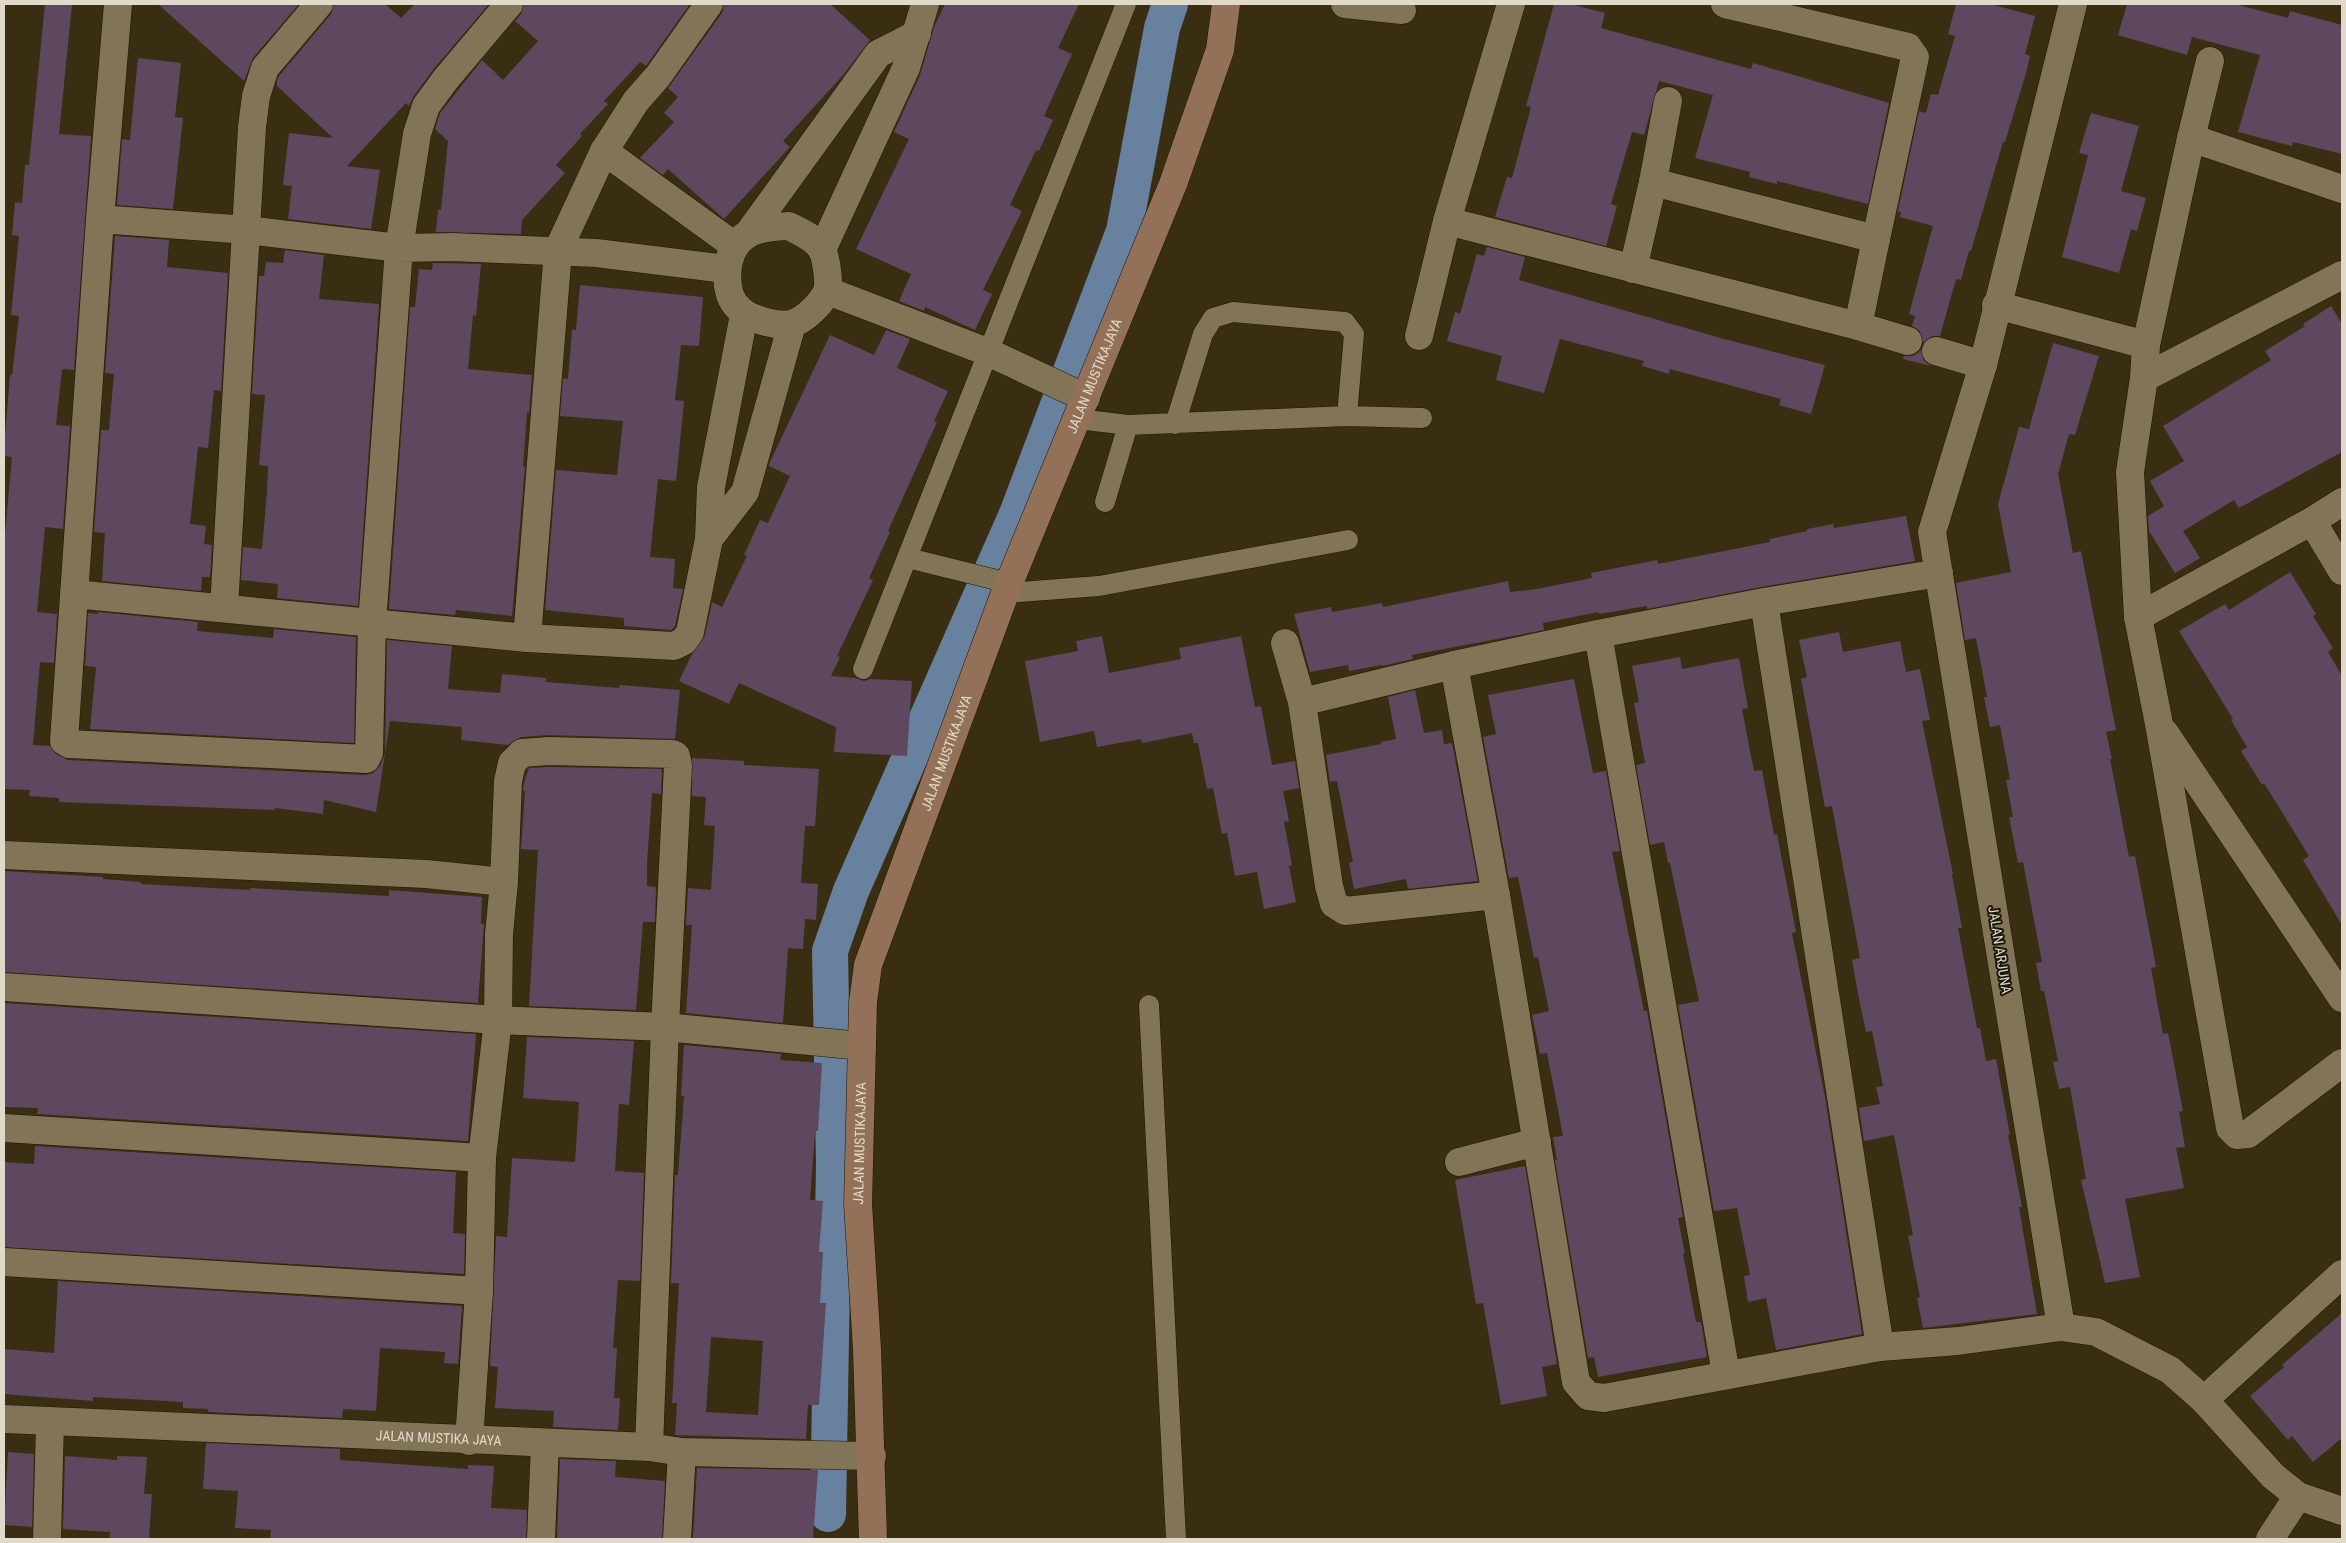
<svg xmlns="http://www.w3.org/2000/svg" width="2346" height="1543" font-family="'Roboto Condensed',sans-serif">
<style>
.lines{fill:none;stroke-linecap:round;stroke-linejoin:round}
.canal{stroke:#67819e;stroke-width:36}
.building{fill:#5d485f;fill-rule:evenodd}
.lane-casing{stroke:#211600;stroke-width:21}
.street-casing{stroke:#211600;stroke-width:29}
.secondary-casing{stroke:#211600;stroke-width:29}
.lane{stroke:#817457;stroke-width:20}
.street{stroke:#817457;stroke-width:28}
.secondary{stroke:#937058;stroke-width:28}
.labels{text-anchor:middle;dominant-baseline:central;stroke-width:4;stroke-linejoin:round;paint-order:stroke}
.street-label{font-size:14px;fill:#e1daca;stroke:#1c170b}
</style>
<rect width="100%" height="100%" fill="#392e12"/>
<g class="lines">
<path class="canal" d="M828,1514L834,1163L830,951L851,891L1017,514L1124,231L1162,28L1170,4"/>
</g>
<path class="building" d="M45,4H72L59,134L91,136L74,370L62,369L56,425L70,426L63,529L45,527L37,612L57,614L54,663L40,662L33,745L50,746L56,754L68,760L365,775L373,773L380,766L385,753L387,640L452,646L448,689L500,693L502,674L546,678V682L619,688L620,685L680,690L675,739L548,735L521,737L508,745L461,740L462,727L390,721L376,812L324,800L323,814L275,808V810L59,802V798L29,796L30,790L4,789V545L12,457L4,456V448L10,375H12L19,316L11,315L19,236L12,235L15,202L22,203L25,165H29Z
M158,4H299L253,58L244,81Z
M334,4H385L401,18L415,4H489L432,71L413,97L409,106L406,103L347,166L380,170L371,229L288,219L292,186L283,185L289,133L333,138L277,86V80L279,76L331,14Z
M524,4H690L646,66L640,62L604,101L608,104L580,134L582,136L556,165L565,173L522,220L521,234L436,232L438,210H441L448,141L435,129L440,113L482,60L503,80L538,41L515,21L521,14Z
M724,4H830L870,40L844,74L783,141L790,147L724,219L668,169L663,175L640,158L674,122L664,113L678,97L668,88L722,13Z
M945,4H1079L1058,48L1072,54L1044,116L1053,120L1039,151L1036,150L1010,205L1022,211L983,290L992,294L975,330L925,307L924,311L899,301L911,274L856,249L909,139L894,132L920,75L934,27Z
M1554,4H1570L1605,13L1601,28L1751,69L1753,63L1889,103L1868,204L1777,181V184L1749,177L1750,172L1695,158L1713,95L1659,81L1644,135L1632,132L1611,204L1617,206L1606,246L1495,217L1507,177L1512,178L1531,107L1526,106Z
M1956,4H1990L2035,16L2025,54L2030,56L2026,73L2005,142H2003L1971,251H1969L1961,280L1956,279L1940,336H1932L1923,343L1920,331L1912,326L1915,316L1909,314L1933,226L1900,217L1901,212L1898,211L1919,111L1926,113L1931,94L1938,95L1955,36L1948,34Z
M2127,4H2235L2288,18L2290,11L2342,25V154L2293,142L2292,146L2238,132L2260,55L2192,37L2187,55L2118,35Z
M138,58L181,63L175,117L183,118L173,209L117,205L122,139L130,140Z
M2091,113L2139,126L2121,191L2146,198L2137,231L2131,229L2119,273L2062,257L2088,155L2079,153Z
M115,236L169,240L167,267L228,273L221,391L214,390L208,448L198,447L190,524L206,526L204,544L212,545L210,577H202L201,591L102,581L105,533L94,532L101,430H109L114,374L105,373Z
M1487,247L1525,257L1519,280L1724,339L1825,365L1811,414L1779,405L1781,399L1670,369L1669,374L1642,366L1644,361L1560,339L1544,393L1496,380L1502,356L1447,341L1455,312L1460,314L1477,254L1484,256Z
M285,250L324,255L319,299L379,304L358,606L277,598L278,584L241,580L243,547L262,549L267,492L268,466L259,465L265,395L252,394L259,276H264L266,262L283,263Z
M433,263L481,264L476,316L473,315L468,369L532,375L529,413L527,412L523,467H525L512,616L456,610L455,615L389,609L410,307H415L419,269L432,270Z
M580,285L703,297L699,346L681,345L675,400L684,401L676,481L658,479L650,557L675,559L673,588L683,589L675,626L671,630L624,626V618L545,610L556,470L617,475L623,421L560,416L563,378L568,379L572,330H576Z
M2331,306L2342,324V452L2239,508L2234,500L2183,531L2200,558L2175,573L2149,531L2148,516L2164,506L2150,481L2184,461L2163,426L2271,360L2265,351L2305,326L2303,324Z
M886,330L910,339L897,368L948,391L934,421L937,422L888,531L890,532L869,578L873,580L837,656L840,657L831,676L855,678L864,681L870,679L912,681L907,756L834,752L836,727L739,683L729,704L679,681L692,654L705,635L712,602L722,607L747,556L744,555L760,520L768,523L790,476L769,466L770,462L830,335L874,355Z
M2053,343L2099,356L2075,435L2069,434L2058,474L2073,553L2081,551L2116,730L2106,732L2112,759H2110L2129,857L2135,856L2156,967L2151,968L2163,1034L2168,1033L2183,1111L2179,1112L2185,1147L2176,1148L2184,1188L2125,1199L2140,1277L2105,1283L2081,1180L2086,1179L2070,1087L2059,1089L2053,1062L2058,1061L2044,991H2041L2036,963L2042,962L2023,862L2018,863L2009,817H2013L2006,780L2010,779L2000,725L1990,727L1984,697H1987L1976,638L1965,640L1956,583L2011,572L1998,504L2019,427L2029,429Z
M1921,349L1924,361L1931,366L1903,359L1904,356H1912L1918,353Z
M1906,516L1915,561L1761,587L1647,609V606L1599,614V612L1543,623L1544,630L1412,655L1413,659L1382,666V665L1349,671L1348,665L1310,672L1294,614L1331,607L1332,612L1382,603L1383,607L1508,581L1510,592L1537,589L1592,578L1591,573L1657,560L1658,564L1770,542V539L1807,531V529L1833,524L1834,528Z
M2290,572L2316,614L2313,616L2333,648L2328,652L2342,676V925L2303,860L2309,856L2264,783L2262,785L2241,751L2247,747L2231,720L2233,719L2179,631L2225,604L2229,610Z
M98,612L198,622L197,631L273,638L274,629L356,637L354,743L90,729L96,667L85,666L88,613L98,614Z
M1839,632L1843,652L1900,641L1906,672L1920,669L1930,720L1922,721L1953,874L1952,875L1962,928H1958L1977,1028H1980L1986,1061L1996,1059L2010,1135H2008L2022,1207H2019L2037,1314L1923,1328L1917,1298L1920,1297L1908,1236L1913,1235L1894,1135L1864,1141L1859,1108L1880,1104L1876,1087L1883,1086L1872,1031L1866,1032L1858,994L1852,960L1860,958L1845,877L1832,806L1825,807L1801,679L1807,677L1799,640Z
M1102,636L1109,673L1181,659L1179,648L1241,636L1255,707L1261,706L1272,765L1295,761L1299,788L1283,791L1289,821L1284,822L1292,865L1289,866L1296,902L1264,909L1257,872L1235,876L1227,833L1222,834L1213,788L1207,789L1198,743H1194L1192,733L1142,743L1141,739L1097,747L1094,731L1040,742L1025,661L1078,651L1076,641Z
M1680,657L1682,669L1739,658L1748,708L1742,709L1754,771L1762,770L1774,835L1777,834L1796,932L1792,933L1825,1097L1862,1334L1776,1350L1766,1298L1748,1302L1744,1276L1750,1275L1737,1208L1714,1211L1678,1005L1699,1001L1670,863H1668L1664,842L1650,845L1636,765L1645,763L1634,703L1639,702L1632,666Z
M1574,679L1593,773L1606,771L1620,851L1612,852L1644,1011H1647L1683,1217L1678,1218L1685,1254H1683L1696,1322H1701L1707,1357L1598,1377L1594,1357L1588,1358L1555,1160H1557L1553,1137L1563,1136L1547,1053L1540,1054L1532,1015L1549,1011L1538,957L1534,958L1518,877L1509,878L1483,737L1496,734L1488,695Z
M1415,690L1424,733L1442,730L1444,744L1452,743L1478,881L1408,889L1406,879L1354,889L1349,863L1353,862L1337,781L1330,782L1326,755L1381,744V742L1396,739L1388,697Z
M692,758L744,761V765L819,769L815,826H805L801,883L818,884L816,920L805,919L803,949L788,948L783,1023L686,1013L692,925H686L688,888L711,890L715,826L704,825L706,797L692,796Z
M549,767L662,769L661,794L652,793L647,863V886L656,887L655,922H643L636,1010L529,1006L538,850L521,849L525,791H523L524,783L529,768Z
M4,871L103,877V879L141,882V884L250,890V888L389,896V890L482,897L481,924H484L478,1003L4,972Z
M4,1003L476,1034L468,1141L37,1114L38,1108L4,1107Z
M527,1037L634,1041L629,1105L619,1104L615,1171L644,1173L640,1281L618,1280L613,1348H617L614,1398H620L618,1430L553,1427L554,1411L495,1408L498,1367L490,1366L496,1236L507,1237L512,1158L575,1162L579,1102L523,1098Z
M684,1045L781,1054L780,1060L822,1063L818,1131H815L810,1200L823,1201L819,1252H823L820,1303H826L819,1405H808L806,1439L675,1435L677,1403H672L679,1283H671L675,1175H678L684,1096H681ZM711,1337L763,1341L758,1415L706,1412Z
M35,1146L456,1172L453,1233L465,1234L464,1274L4,1247V1162L34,1164Z
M1525,1166L1557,1364L1542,1367L1547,1396L1501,1405L1483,1303L1476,1304L1455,1180Z
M58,1281L462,1306L458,1364L444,1363L445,1352L380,1348L376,1411L343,1409L342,1418L208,1412V1409L183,1408V1402L93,1397V1401L4,1394V1349L54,1353Z
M2342,1313V1438L2313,1462L2292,1436L2288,1440L2250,1396L2284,1367L2282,1365Z
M206,1443L340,1449V1460L468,1469V1465L494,1466L491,1508L527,1510L526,1539H270L271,1530L235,1528L238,1491L203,1489Z
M8,1452L34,1454L32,1527L4,1525Z
M65,1456L117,1460V1456L147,1457L144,1494H152L149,1539H109L110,1532L63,1529Z
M560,1459L616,1461L615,1477L665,1481L662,1539H557Z
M697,1468L818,1470L813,1539H693Z"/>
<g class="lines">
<g class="lane-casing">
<path id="lane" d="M1078,419L1128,425L1347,416L1422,418
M1175,424L1203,334L1213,318L1233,312L1345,322L1354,334L1347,416
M1105,502L1128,425
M908,558L1009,583
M1005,593L1099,586L1348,540
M863,669L1126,4
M1149,1005L1176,1539"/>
</g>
<g class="street-casing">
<g id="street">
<path d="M509,4L445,80L426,106L417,134L399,248L372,624L369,753L366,759L69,744L64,741L100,219L247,230L399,248L452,247L596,253L726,269"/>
<path d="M1345,4L1402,10"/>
<path d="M1511,4L1447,221L1858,326L1908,341"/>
<path d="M1725,4L1908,47L1915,57L1876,239"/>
<path d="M2191,138L2210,61"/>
<path d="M604,151L735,246"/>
<path d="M1653,182L1668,101"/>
<path d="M2342,189L2191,138L2146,345L2144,378L2342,275"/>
<path d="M100,219L118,4"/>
<path d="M789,226C800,232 816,238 822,250C826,257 830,284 827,291C822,303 804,321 791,324C778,326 766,323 754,318C744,315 734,306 730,295C724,275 727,246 748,234C759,227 776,227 789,226Z"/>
<path d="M748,234L878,54L917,34"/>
<path d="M822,250L906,68L925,4"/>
<path d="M1633,269L1653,182L1876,239L1858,326"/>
<path d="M828,291L990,353L1086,398"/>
<path d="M1996,305L2146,345"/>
<path d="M1419,336L1447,221"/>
<path d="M1936,351L1983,365"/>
<path d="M2342,502L2312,521L2138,617L2159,724L2230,1128L2237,1135L2248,1134L2342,1063"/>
<path d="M2312,521L2342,571"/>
<path d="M709,539L745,492L792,324"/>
<path d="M74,594L527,638L674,646L684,641L690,632L709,539L711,487L744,315"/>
<path d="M1764,602L1880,1347"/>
<path d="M224,608L252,127L256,96L265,68L319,4"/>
<path d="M2138,617L2130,472L2144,378"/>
<path d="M1598,634L1726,1374"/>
<path d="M527,638L558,250L604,151L636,101L658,76L709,4"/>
<path d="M1285,643L1302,702"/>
<path d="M1454,665L1496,895L1576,1382L1588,1396L1604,1398L1880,1347L1958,1341L2061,1327L2096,1332L2170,1370L2204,1400"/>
<path d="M2165,733L2342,998"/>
<path d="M4,855L426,874L504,882L499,934L498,1020L482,1158L479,1291L469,1441"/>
<path d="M504,882L508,781L512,763L522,753L549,751L673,754L676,756L678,765L665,1027L649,1447"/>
<path d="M1496,895L1345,911L1334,904L1329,886L1302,702L1454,665L1598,634L1764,602L1939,573"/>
<path d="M4,987L498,1020L665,1027L862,1046"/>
<path d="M4,1128L482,1158"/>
<path d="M1459,1162L1537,1142"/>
<path d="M4,1262L479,1291"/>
<path d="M2342,1274L2204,1400L2273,1476L2298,1496L2342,1511"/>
<path d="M2061,1327L1932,532L1983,365L2073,4"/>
<path id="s1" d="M4,1419L649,1447L682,1452L872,1456"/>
<path d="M47,1539L50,1422"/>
<path d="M541,1539L545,1444"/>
<path d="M677,1539L682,1452"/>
<path d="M2270,1539L2298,1496"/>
</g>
</g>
<g class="secondary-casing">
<g id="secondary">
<path id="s2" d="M873,1539L867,1349L858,1204L863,1002L868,965L1005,593L1173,184L1220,50L1226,4"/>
</g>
</g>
<use href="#lane" class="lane"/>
<use href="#street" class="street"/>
<use href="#secondary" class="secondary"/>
</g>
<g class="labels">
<g class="street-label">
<text stroke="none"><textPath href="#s2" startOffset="1206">JALAN MUSTIKAJAYA</textPath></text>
<text stroke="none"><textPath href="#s2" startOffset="801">JALAN MUSTIKAJAYA</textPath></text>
<text transform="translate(2000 950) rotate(81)">JALAN ARJUNA</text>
<text stroke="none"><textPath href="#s2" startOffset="396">JALAN MUSTIKAJAYA</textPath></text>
<text stroke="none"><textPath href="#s1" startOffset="435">JALAN MUSTIKA JAYA</textPath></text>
</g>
</g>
<rect width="2346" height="1543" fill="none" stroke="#e1daca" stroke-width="10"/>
</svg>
